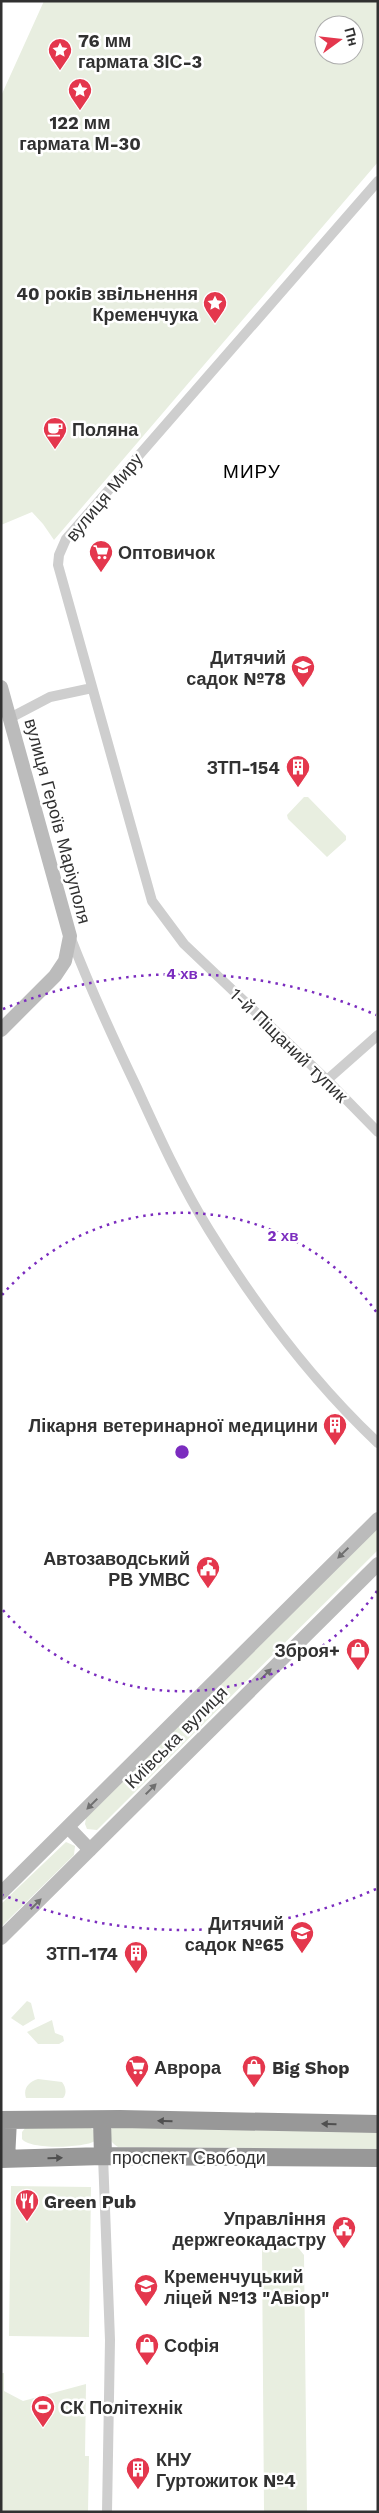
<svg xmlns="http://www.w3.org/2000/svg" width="379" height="2513" font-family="'Work Sans',sans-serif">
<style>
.green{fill:#e8eee0;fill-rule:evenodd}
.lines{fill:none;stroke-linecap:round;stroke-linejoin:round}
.street{stroke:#cecece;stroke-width:10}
.secondary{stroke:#bbb;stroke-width:14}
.highway{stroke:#989898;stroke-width:18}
.oneway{fill:#6f6f6f}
.oneway2{fill:#505050}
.ring{fill:none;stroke:#7b2cbf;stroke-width:2.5;stroke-dasharray:2.5 5}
.labels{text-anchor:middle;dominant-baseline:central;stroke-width:5;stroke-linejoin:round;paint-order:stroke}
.poi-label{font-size:18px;font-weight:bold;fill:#313131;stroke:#fff;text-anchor:start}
.street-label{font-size:18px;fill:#313131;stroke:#fff}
.neighbourhood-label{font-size:19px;letter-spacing:1px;fill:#000;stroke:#fff}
.centre{fill:#7b2cbf;stroke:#fff;stroke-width:2.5}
.ring-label{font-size:15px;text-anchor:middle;font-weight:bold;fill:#7b2cbf;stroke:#fff;stroke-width:5;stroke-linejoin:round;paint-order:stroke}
</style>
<rect width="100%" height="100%" fill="#fff"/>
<path class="green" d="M44,1H378V162L54,540L43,524L32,512L1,525V96ZM324,25H354V55H324Z
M304,797H308L346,836V840L327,857L288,819L287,815Z
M378,1527V1550L97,1830L87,1829L85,1824L86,1818Z
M66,1842L75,1846L74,1855L1,1927V1904Z
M27,2001L31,2003L35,2019L23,2026L11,2018Z
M52,2020L55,2033L63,2036L64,2041L59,2044H38L27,2032Z
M38,2079L62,2082C66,2087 67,2094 63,2098H26C23,2089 28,2082 38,2079Z
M26,2127H89L95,2131V2141C84,2148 30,2150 22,2139V2132Z
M114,2127L378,2129V2149L118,2147C111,2143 108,2138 111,2129Z
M11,2186L91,2187L89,2337L9,2336Z
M271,2244L296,2245L304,2255L307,2512H264L262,2249L263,2246Z
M1,2373H4V2391L23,2401L86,2384L85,2456H89L88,2512H1Z"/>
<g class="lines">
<path class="street" d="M378,181L66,539L59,555L58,565L152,901L184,944L327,1080L378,1132
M10,718L50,697L92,688
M70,936C90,988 113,1038 137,1088C159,1136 181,1185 209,1230C256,1306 312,1381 378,1443
M327,1080L378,1035
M103,2156L110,2340L107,2512"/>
<path class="secondary" d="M1,687L70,936L65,961L55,976L1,1030
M68,1827L90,1850
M1,1893L378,1519
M1,1938L378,1564"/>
<path class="highway" d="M1,2120L120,2119L378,2124
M102,2120L103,2156
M1,2159L103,2156L378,2158
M6,2159L8,2120"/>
</g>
<defs><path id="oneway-solid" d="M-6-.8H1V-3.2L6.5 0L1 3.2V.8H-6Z" transform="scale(1.25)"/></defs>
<g class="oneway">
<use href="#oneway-solid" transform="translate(343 1553) rotate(136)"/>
<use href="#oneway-solid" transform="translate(266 1674) rotate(-45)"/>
<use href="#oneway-solid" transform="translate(151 1789) rotate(-45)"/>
<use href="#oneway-solid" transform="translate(92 1804) rotate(135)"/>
<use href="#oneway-solid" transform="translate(36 1904) rotate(-45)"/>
</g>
<g class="oneway2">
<use href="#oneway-solid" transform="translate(165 2121) rotate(-178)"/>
<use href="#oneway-solid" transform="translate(329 2124) rotate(-178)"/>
<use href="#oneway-solid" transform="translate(55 2158) rotate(-2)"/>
</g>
<g class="ring">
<path d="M377 1591A239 239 0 0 1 2 1609M2 1295A239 239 0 0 1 377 1313"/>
<path d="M376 1889A478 478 0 0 1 3 1895M3 1009A478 478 0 0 1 376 1015"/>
</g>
<defs>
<g id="sight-pin" transform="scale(1.25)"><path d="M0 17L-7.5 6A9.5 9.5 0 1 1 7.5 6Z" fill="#e4374d" stroke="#fff"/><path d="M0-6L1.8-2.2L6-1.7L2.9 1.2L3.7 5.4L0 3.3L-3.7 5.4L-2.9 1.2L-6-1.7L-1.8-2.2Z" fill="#fff"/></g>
<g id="cafe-pin" transform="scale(1.25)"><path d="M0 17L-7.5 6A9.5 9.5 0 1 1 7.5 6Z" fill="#e4374d" stroke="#fff"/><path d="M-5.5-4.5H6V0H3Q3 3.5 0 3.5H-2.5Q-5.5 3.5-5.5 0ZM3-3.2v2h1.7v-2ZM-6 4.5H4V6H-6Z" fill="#fff"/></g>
<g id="supermarket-pin" transform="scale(1.25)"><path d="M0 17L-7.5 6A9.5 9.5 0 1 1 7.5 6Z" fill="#e4374d" stroke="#fff"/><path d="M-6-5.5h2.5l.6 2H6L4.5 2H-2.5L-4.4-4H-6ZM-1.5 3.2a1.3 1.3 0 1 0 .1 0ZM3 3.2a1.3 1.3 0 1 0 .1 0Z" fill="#fff"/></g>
<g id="school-pin" transform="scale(1.25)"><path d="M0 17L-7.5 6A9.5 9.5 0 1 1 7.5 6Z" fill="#e4374d" stroke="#fff"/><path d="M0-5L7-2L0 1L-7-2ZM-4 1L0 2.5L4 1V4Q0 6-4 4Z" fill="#fff"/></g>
<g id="building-pin" transform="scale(1.25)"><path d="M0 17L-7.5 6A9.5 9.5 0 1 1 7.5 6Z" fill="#e4374d" stroke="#fff"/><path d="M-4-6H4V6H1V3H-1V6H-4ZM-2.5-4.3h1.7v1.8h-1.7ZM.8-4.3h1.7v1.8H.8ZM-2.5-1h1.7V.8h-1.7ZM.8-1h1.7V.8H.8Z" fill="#fff"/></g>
<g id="civic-pin" transform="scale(1.25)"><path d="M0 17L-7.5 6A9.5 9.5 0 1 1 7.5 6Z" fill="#e4374d" stroke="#fff"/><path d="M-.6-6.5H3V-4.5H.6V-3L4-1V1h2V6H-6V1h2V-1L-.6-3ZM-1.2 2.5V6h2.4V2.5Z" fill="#fff"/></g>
<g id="shop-pin" transform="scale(1.25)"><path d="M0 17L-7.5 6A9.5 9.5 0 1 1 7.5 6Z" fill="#e4374d" stroke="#fff"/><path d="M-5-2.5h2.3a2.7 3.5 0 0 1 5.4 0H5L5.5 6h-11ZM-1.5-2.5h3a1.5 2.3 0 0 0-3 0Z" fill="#fff"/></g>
<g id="restaurant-pin" transform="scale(1.25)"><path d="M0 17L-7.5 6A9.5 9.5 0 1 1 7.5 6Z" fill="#e4374d" stroke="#fff"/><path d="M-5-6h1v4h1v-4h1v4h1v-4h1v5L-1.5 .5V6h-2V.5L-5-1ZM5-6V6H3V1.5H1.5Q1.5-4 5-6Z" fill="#fff"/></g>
<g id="stadium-pin" transform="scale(1.25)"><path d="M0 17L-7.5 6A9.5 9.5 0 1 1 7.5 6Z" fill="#e4374d" stroke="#fff"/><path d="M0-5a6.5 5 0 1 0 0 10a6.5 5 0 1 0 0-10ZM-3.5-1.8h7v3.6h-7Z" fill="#fff"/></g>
</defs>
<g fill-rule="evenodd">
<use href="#sight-pin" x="60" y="50"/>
<use href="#sight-pin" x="80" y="90"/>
<use href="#sight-pin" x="215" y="303"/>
<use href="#cafe-pin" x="55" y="429"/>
<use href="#supermarket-pin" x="101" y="552"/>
<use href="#school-pin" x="303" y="667"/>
<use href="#building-pin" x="298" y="767"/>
<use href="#building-pin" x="335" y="1425"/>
<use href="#civic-pin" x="208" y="1568"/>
<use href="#shop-pin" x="358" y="1650"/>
<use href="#school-pin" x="302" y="1933"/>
<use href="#building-pin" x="136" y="1953"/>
<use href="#supermarket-pin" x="137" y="2067"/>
<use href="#shop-pin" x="254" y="2067"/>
<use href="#restaurant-pin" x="27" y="2201"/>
<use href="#civic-pin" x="344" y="2228"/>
<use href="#school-pin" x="146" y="2286"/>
<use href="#shop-pin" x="147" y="2345"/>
<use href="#stadium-pin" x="43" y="2407"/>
<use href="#building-pin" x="138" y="2469"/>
</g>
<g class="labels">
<g class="poi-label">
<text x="78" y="40">76 мм<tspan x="78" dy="21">гармата ЗІС-3</tspan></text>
<text x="80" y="122" text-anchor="middle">122 мм<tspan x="80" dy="21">гармата М-30</tspan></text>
<text x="198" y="293" text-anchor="end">40 рокiв звiльнення<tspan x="198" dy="21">Кременчука</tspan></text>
<text x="72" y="429">Поляна</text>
<text x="118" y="552">Оптовичок</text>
<text x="286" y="657" text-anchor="end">Дитячий<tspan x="286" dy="21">садок №78</tspan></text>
<text x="280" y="767" text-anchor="end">ЗТП-154</text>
<text x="318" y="1425" text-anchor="end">Лікарня ветеринарної медицини</text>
<text x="190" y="1558" text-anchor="end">Автозаводський<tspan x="190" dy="21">РВ УМВС</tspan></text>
<text x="340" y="1650" text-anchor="end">Зброя+</text>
<text x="284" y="1923" text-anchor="end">Дитячий<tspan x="284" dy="21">садок №65</tspan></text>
<text x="118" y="1953" text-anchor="end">ЗТП-174</text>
<text x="154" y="2067">Аврора</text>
<text x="272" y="2067">Big Shop</text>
<text x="44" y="2201">Green Pub</text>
<text x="326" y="2218" text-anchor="end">Управлiння<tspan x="326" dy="21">держгеокадастру</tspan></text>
<text x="164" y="2276">Кременчуцький<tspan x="164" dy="21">ліцей №13 "Авіор"</tspan></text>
<text x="164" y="2345">Софія</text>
<text x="60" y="2407">СК Політехнік</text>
<text x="156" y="2459">КНУ<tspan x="156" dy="21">Гуртожиток №4</tspan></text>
</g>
<g class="street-label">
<text transform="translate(104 497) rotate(-50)">вулиця Миру</text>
<text transform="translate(58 821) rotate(75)">вулиця Героїв Маріуполя</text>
<text transform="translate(289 1045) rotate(44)">1-й Піщаний тупик</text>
<text transform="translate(176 1737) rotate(-45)">Київська вулиця</text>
<text x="189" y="2157">проспект Свободи</text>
</g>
<g class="neighbourhood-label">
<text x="252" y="471">МИРУ</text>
</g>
</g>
<circle cx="182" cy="1452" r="8" class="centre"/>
<g class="ring-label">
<text x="182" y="979">4 хв</text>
<text x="283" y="1241">2 хв</text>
</g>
<rect width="379" height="2513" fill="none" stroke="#313131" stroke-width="5"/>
<g transform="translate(339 40) rotate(75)"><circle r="24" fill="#ffffff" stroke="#adadad"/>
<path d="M0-4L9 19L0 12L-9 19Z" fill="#e4374d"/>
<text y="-8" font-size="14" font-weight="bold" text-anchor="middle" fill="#313131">Пн</text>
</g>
</svg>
